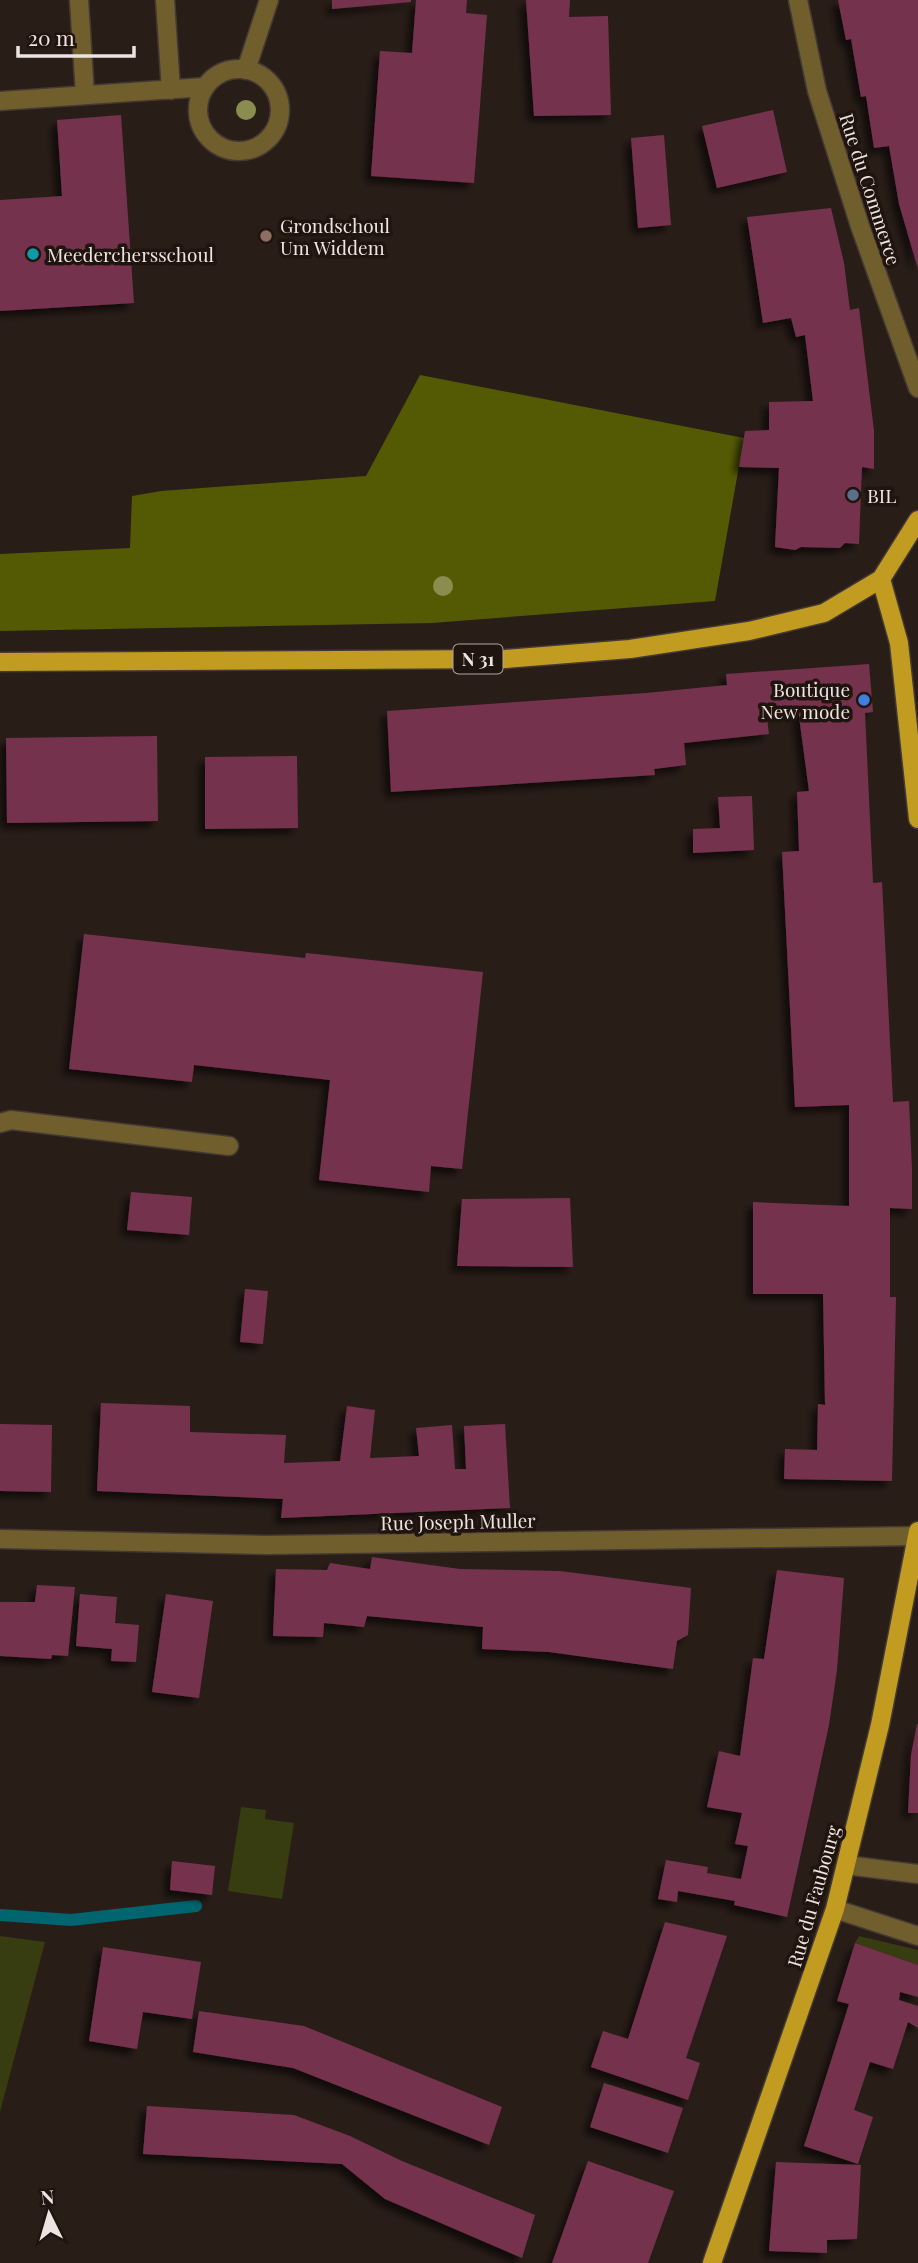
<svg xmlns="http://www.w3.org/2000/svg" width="918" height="2263" font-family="'Playfair Display',serif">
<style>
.green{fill:#383c11}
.forest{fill:#545a03}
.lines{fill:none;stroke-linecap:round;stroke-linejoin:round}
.stream{stroke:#00656f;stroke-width:12}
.building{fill:#75324d;filter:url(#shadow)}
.minor-casing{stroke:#443934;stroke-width:21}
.major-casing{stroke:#443934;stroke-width:21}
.minor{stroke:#705e2c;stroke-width:18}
.major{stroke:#c19c21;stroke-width:18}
.tree{fill:#8b8c50}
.education-dot{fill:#8d6e63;stroke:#20140f;stroke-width:2.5}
.culture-dot{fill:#0f9aa8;stroke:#20140f;stroke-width:2.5}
.service-dot{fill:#5c6f8a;stroke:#20140f;stroke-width:2.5}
.shop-dot{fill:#3f7fe0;stroke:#20140f;stroke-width:2.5}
.labels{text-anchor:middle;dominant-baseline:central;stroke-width:7;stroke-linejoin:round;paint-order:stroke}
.shield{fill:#20140f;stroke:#b0a6a2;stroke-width:2}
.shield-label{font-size:18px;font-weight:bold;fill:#ede4e1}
.street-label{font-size:19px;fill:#ede4e1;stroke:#20140f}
.poi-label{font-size:19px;fill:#ede4e1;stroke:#20140f;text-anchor:start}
</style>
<defs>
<filter id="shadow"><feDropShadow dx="-6" dy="6" stdDeviation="3.5" flood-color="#0009"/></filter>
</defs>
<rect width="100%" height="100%" fill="#291d18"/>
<path class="green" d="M241,1807L266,1810L265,1819L294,1823L282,1899L228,1891Z
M0,1936L45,1942L0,2112Z
M859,1936L918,1950V1965L855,1943Z"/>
<path class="forest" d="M420,375L744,438L715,601L432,623L0,631V554L130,548L132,496L161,491L366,476Z"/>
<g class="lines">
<path class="stream" d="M0,1915L71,1920L196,1906"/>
</g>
<path class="building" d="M332,0H411V2L332,9Z
M416,0H467L466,13L487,15L474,183L371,176L380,51L412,53Z
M526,0H570L569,17L608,16L611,115L534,116Z
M838,0H918V269L899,204L889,146L874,148L866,96L861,97L851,39L846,40Z
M773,110L787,172L717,188L702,126Z
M121,115L134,303L0,311V200L62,196L57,120Z
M664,135L671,225L638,228L631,138Z
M831,208L844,263L850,310L859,308L874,431V469L862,467L859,544L845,543L840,548L801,547L795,550L775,547L779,468L739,467L745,431L769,430V402L813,401L805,335L796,337L791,318L763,323L747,217Z
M869,664L873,712L865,713L873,883L882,882L893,1102L909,1101L912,1169V1209L890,1208V1297H896L892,1481L784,1479L785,1449L817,1450L818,1404L825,1405L823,1294H753V1202L849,1206V1105L795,1107L782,852L799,851L797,792L809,791L798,709L766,711L769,734L684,743L686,765L654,769L655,775L391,792L387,711L646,693L727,685L726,674Z
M157,736L158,821L7,823L6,738Z
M297,756L298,828L205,829V757Z
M752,796L754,850L693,853V829L720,828L718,797Z
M84,934L305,958L306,953L483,972L462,1169L431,1166L429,1192L319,1180L330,1080L194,1065L192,1082L69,1069Z
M131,1192L192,1197L189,1235L127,1230Z
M570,1198L573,1267L457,1266L462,1199Z
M245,1289L268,1291L263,1344L240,1342Z
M101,1403L190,1406V1432L286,1435L284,1463L340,1461L347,1406L375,1410L370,1458L419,1456L416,1428L452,1425L455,1469H466L464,1426L505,1424L510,1508L281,1518L283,1499L97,1491Z
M0,1424L52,1425L51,1492L0,1491Z
M372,1557L460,1569L560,1571L691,1588L688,1635L677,1641L673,1669L549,1652L482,1649L483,1627L367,1616L364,1627L324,1623L323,1637L273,1636L276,1569L327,1570L330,1563L370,1569Z
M777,1570L844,1578L837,1670L829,1725L787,1917L734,1905L735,1901L678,1891L677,1902L658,1899L666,1860L708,1867L707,1873L741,1879L748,1846L735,1844L742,1813L707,1807L719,1751L740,1756L753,1658L764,1659Z
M37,1585L75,1587L68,1656L52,1655L51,1659L0,1656V1602H35Z
M80,1594L117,1597L115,1623L139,1625L136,1662L111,1661L112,1649L76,1646Z
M166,1594L213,1601L199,1698L152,1692Z
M917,1724H918V1813H908L911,1755Z
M172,1861L215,1866L212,1895L170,1890Z
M665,1922L727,1936L686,2058L700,2063L688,2100L591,2067L603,2031L628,2039Z
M855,1943L918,1965V1997L900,1992L899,2000L918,2006V2028L908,2022L893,2069L870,2062L854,2110L873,2117L858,2164L804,2146L849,2004L837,2001Z
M103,1947L201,1962L192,2019L143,2012L137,2049L89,2041Z
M199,2011L304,2026L502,2107L489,2145L293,2068L193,2052Z
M604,2083L683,2108L668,2153L590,2127Z
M147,2106L294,2115L350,2136L402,2161L535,2215L522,2258L385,2199L342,2164L143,2154Z
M588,2161L674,2191L648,2263H552Z
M776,2162L861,2165L857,2239L827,2240V2253L769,2251Z"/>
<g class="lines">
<g class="minor-casing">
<path id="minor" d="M79,0L85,95
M165,0L171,90
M798,0L817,91L860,226L918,388
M198 110a41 41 0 1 1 82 0a41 41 0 1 1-82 0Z
M246,70L269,0
M0,101L205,87
M0,1123L11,1120L229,1146
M0,1539L267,1545L917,1536
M846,1865L918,1874
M835,1909L918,1936"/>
</g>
<g class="major-casing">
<path id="major" d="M881,579L899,643L918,819
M0,662L505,659L630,649L749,631L824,613L881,579L918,520
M712,2263L835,1909L880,1725L918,1531"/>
</g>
<use href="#minor" class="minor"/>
<use href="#major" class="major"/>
</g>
<g class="tree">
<circle cx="246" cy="110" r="10"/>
<circle cx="443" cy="586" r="10"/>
</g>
<circle class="education-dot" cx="266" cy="236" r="7"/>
<circle class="culture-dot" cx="33" cy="254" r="7"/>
<circle class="service-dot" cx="853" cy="495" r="7"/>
<circle class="shop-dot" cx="864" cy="700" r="7"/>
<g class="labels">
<rect class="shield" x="453.5" y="644.5" width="49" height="29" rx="5"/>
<g class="shield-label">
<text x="478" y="659">N 31</text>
</g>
<g class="street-label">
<text transform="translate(871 189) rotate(72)">Rue du Commerce</text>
<text transform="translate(458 1521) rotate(-1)">Rue Joseph Muller</text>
<text transform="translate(813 1896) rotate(-74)">Rue du Faubourg</text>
</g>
<g class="poi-label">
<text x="280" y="225">Grondschoul<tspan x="280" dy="22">Um Widdem</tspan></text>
<text x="47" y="254">Meederchersschoul</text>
<text x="867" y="495">BIL</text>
<text x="850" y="689" text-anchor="end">Boutique<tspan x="850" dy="22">New mode</tspan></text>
</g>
</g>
<g transform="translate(49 2214) rotate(355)" stroke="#20140f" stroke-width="5" paint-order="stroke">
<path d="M0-5L12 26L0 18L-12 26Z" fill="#ede4e1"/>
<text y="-10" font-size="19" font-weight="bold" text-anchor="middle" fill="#ede4e1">N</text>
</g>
<path d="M18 46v10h116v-10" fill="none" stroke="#ede4e1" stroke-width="3.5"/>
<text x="28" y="46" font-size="21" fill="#ede4e1" stroke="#20140f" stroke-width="5" paint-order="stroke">20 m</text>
</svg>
